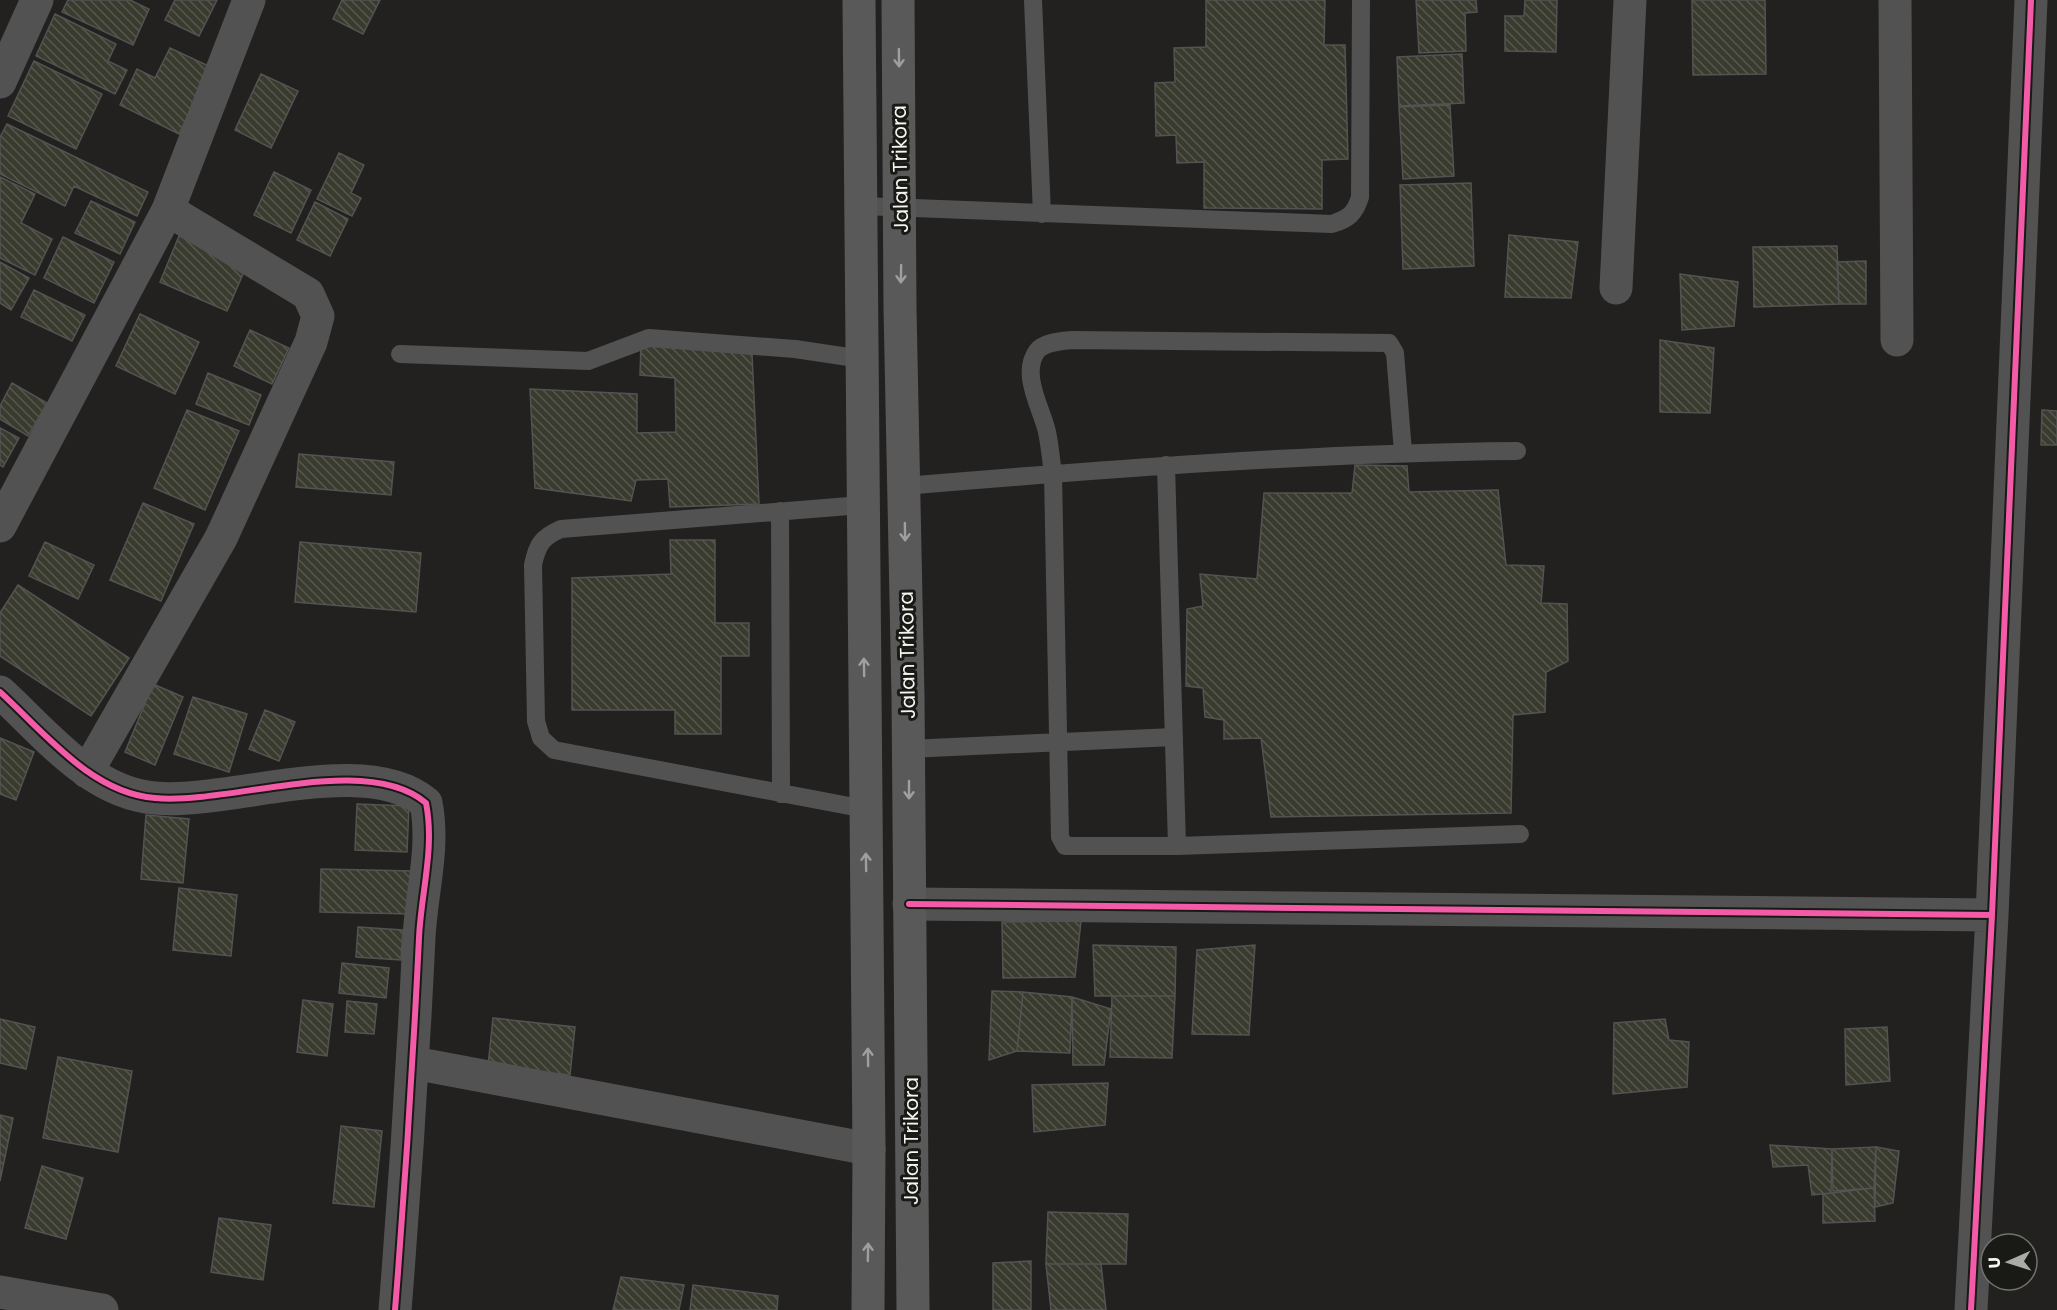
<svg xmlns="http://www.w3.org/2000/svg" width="2057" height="1310" font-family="Poppins,sans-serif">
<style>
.building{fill:url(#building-back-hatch);stroke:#535352;stroke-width:1.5}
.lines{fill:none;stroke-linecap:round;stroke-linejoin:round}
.lane{stroke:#535252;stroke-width:18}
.street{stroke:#535252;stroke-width:33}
.secondary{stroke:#535252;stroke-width:33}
.primary{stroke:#5a5959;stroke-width:33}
.cycleway-casing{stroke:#191916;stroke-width:10}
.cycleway{stroke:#f35aa7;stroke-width:6}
.oneway{stroke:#a09f9e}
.labels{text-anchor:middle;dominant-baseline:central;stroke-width:6;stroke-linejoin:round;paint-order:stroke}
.street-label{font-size:20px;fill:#f5f4f2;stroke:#191916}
</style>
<defs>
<pattern id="building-back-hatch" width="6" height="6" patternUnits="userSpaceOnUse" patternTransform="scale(1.5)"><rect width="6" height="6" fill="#393b2f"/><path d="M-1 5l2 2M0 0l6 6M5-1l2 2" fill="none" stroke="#56584e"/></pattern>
</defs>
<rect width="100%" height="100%" fill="#222120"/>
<path class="building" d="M68,0H130L149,9L133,45L62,12Z
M175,0H217L199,36L165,20Z
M342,0H380L363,34L333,19Z
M1206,0H1325L1324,45H1345L1348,159L1322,160V209L1204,208V162L1177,163L1176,135L1156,136L1155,83L1175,82L1174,48L1206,47Z
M1416,0H1476L1477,12L1465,13L1466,51L1419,53Z
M1525,0H1557L1556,52L1505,51V16H1524Z
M1692,0H1765L1766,74L1693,75Z
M55,14L116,44L108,61L127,70L115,94L36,56Z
M170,48L211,67L179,134L120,105L137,69L155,78Z
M1462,54L1464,103L1399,106L1397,57Z
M34,61L102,94L76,149L8,116Z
M261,74L298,91L271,148L235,130Z
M1450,105L1454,176L1403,179L1399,107Z
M7,124L148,192L137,216L74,186L65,206L0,174V137Z
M339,153L364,165L351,193L361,198L352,216L317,199Z
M274,172L311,190L291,233L254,215Z
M0,177L35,194L21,223L52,239L35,275L0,258Z
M1471,183L1474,266L1403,269L1400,185Z
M91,201L135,222L120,254L75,233Z
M315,202L348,219L330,256L297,240Z
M1509,235L1578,242L1571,298L1505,297Z
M179,236L247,265L227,311L160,282Z
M63,237L114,262L94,303L44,278Z
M1837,246L1839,304L1754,307L1753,247Z
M1866,261V304H1839L1837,262Z
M0,262L29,278L11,310L0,303Z
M1680,274L1738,282L1734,326L1682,330Z
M34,290L85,315L72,341L21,317Z
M140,314L199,342L175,394L116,366Z
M250,330L289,348L272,384L234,366Z
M1660,340L1714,348L1710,413L1660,412Z
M641,344L752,354L759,504L670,507L668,479L636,480L631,501L535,488L530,389L637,394V433L676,432L675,378L640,375Z
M208,373L261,395L249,425L196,404Z
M12,383L47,403L28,436L0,419V406Z
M187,410L239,431L205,510L154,488Z
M2042,410L2057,411V445H2041Z
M0,428L19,438L3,467L0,465Z
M299,454L394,462L391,495L296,487Z
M1355,465L1407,466L1409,492L1498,490L1506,565L1544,566L1541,603L1567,604L1568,661L1546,672L1545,712L1513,715L1511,813L1271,817L1261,738L1224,739V720L1205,717L1203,688L1186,686L1187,609L1203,606L1200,574L1257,579L1264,493H1352Z
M143,503L194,524L161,601L110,580Z
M670,540H715V623H749V656H721V734H675V710H572V578L671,574Z
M45,542L94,565L78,599L29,576Z
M300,542L421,553L416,612L295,602Z
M18,585L129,658L91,716L0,656V613Z
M153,684L183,697L155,765L125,752Z
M193,697L247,714L229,772L174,754Z
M265,710L295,722L279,761L249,749Z
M0,738L34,752L16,800L0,794Z
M357,804L409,806L407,852L355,850Z
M146,815L189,819L183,883L141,879Z
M321,869L414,871L413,914L320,912Z
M179,888L237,895L231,956L173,950Z
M1081,921L1075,977L1003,978L1002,922Z
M358,927L403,930L401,960L356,957Z
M1093,945L1176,947L1175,996H1095Z
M1255,945L1249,1035L1192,1034L1197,950Z
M342,963L389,968L386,998L339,993Z
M992,991L1023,992L1017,1051L989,1060Z
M1023,992L1072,997L1070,1053L1017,1051Z
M1112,996H1175L1172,1058L1110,1057Z
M1072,997L1111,1009L1104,1065H1073Z
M303,1000L333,1004L327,1056L297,1052Z
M347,1001L377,1004L374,1034L345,1032Z
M493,1018L575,1027L570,1075L488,1066Z
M0,1019L35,1027L26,1069L0,1063Z
M1665,1019L1669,1040L1689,1042L1687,1087L1613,1094L1614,1023Z
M1887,1027L1890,1081L1846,1085L1845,1029Z
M58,1057L132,1071L118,1152L43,1138Z
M1108,1083L1105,1125L1034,1132L1032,1085Z
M0,1115L13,1118L0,1181Z
M341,1126L382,1131L374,1207L333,1203Z
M1770,1145L1832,1149L1831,1193L1812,1195L1808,1165L1773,1167Z
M1876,1147L1874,1188L1833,1191L1832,1149Z
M1876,1147L1899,1151L1893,1203L1875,1207Z
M42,1166L83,1178L66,1239L25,1228Z
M1874,1188L1875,1221L1823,1223V1194Z
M1048,1212L1128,1214L1126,1264H1046Z
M219,1218L271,1225L263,1280L211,1272Z
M1031,1261V1310H993V1263Z
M1046,1264H1101L1106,1310H1051Z
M621,1277L684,1285L679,1310H613Z
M693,1285L778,1296L777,1310H690Z"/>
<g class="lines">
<path class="lane" d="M1033,0L1042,214
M862,206L1332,224C1348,219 1355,214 1360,197L1361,0
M400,354L588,361L649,338L795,349L862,359
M1403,452L1395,353L1389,343L1072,340C1061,341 1044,342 1037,351C1020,374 1042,409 1047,432C1050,446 1051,460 1053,474L1060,837L1065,846H1177L1520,834
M1166,465L1177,846
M904,486C1108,469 1312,453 1517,451
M862,505L561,529C542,537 537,545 533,565L536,721L541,738L554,750L865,809
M780,511L781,794
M908,749L1174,737"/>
<path class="street" d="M1895,0L1897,340
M0,82L37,0
M1616,288L1630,0
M0,526L168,210L249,0
M0,692C44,732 91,793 155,798C230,805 365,752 426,803C435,848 421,893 419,938C413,1062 405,1186 395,1310
M87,772L221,538L311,342L318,316L308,294L168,210
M909,904L1992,915
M414,1063L869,1149
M1971,1310L1992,915L2031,0"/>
<path class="secondary" d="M0,1292L102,1310"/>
<path class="primary" d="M859,0L869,1149L868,1310
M898,0L900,308L908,696L913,1310"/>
<g class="cycleway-casing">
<path id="cycleway" d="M0,692C44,732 91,793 155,798C230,805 365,752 426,803C435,848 421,893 419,938C413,1062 405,1186 395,1310
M909,904L1992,915
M1971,1310L1992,915L2031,0"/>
</g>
<use href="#cycleway" class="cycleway"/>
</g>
<defs><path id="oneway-shaft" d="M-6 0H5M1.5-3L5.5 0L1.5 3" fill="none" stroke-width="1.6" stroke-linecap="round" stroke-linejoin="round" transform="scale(1.5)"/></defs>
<g class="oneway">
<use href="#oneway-shaft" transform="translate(899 58) rotate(89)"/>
<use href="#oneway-shaft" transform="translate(901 274) rotate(91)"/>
<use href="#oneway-shaft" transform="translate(905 532) rotate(89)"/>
<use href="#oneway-shaft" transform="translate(864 667) rotate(-91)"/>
<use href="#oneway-shaft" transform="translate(909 790) rotate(90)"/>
<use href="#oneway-shaft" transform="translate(866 862) rotate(-91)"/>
<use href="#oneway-shaft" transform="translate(868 1057) rotate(-91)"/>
<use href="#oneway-shaft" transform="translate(868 1252) rotate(-89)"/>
</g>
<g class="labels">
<g class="street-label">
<text transform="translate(900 169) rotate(-91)">Jalan Trikora</text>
<text transform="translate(907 655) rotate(-91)">Jalan Trikora</text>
<text transform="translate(911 1141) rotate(-90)">Jalan Trikora</text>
</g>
</g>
<g transform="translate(2009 1262) rotate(267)"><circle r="28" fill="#191916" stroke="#71716e" stroke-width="1.5"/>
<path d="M0-4.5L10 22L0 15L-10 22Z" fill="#abaaa8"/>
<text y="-9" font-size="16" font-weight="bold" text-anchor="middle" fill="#f5f4f2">U</text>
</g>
</svg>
